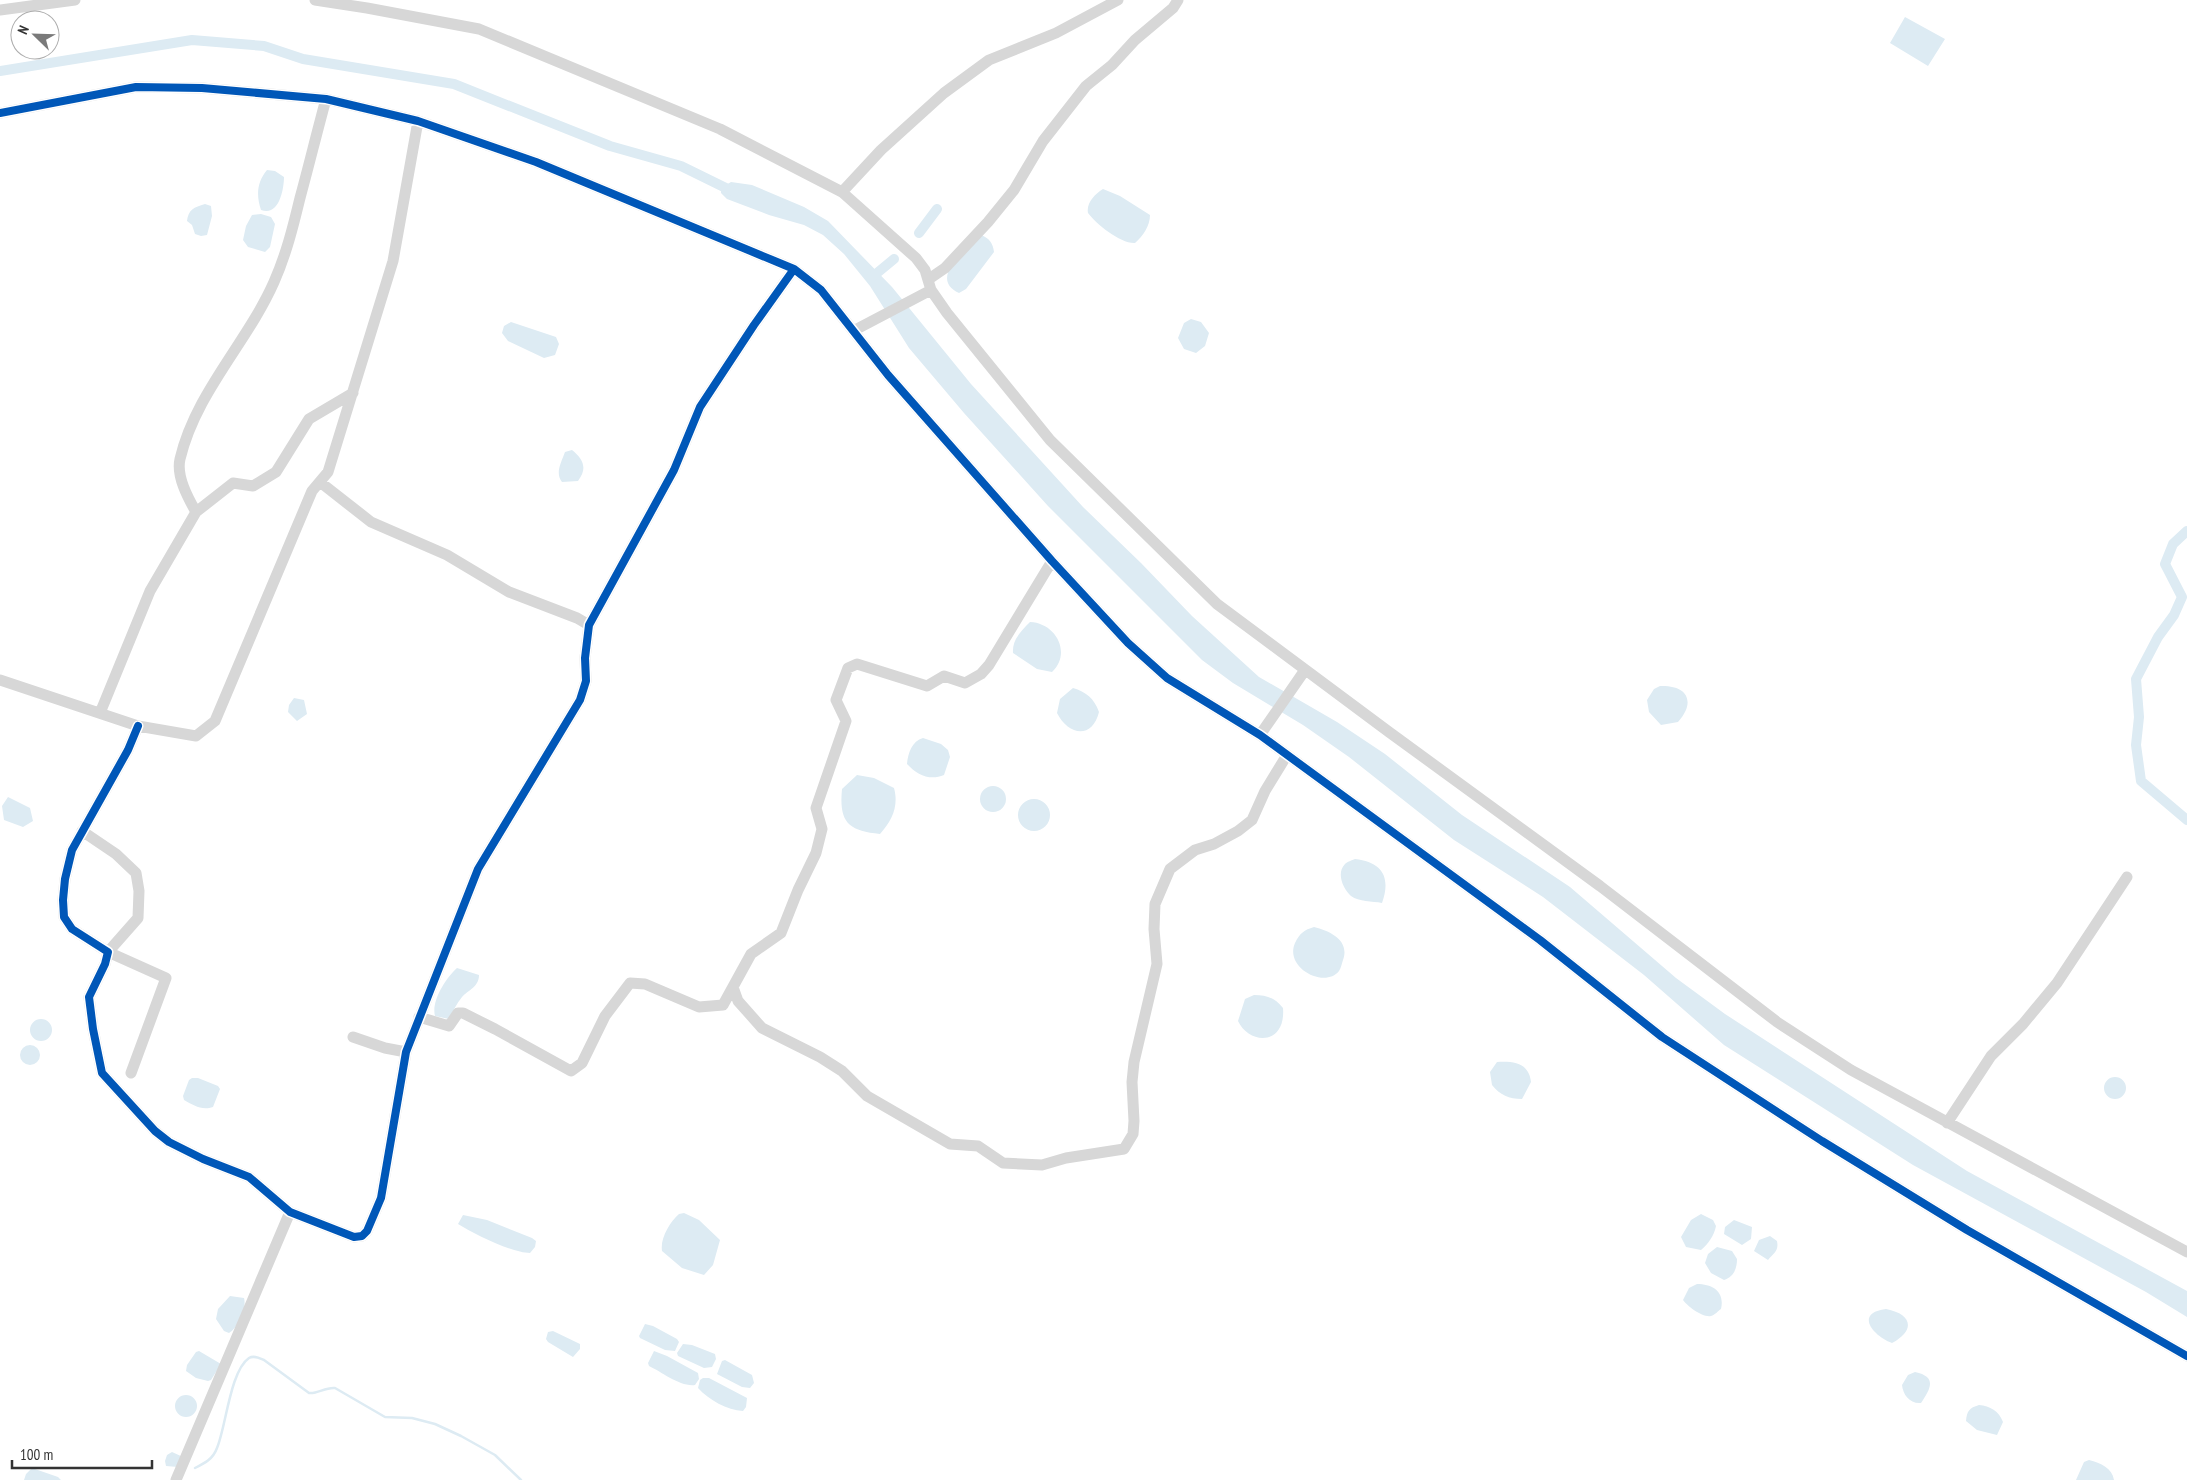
<svg xmlns="http://www.w3.org/2000/svg" width="2187" height="1480" font-family="'PT Sans Narrow',sans-serif">
<style>
.water{fill:#ddebf3}
.lines{fill:none;stroke-linecap:round;stroke-linejoin:round}
.stream{stroke:#ddebf3;stroke-width:2.5}
.canal{stroke:#ddebf3;stroke-width:10}
.minor{stroke:#d7d7d7;stroke-width:11}
.cycleway-casing{stroke:#fff;stroke-width:11}
.cycleway{stroke:#0057b8;stroke-width:8}
</style>
<rect width="100%" height="100%" fill="#fff"/>
<path class="water" d="M1905,17L1945,39L1928,66L1890,43Z
M267,170L275,171L284,177C284,189 279,217 261,210C256,195 257,182 267,170Z
M731,182L752,185L804,207L828,221L892,287L971,384L1083,507L1141,563L1192,616L1259,677L1337,722L1385,754L1462,815L1570,887L1676,978L1725,1014L1967,1171L2187,1291V1317L2146,1292L1913,1165L1724,1045L1644,975L1543,897L1454,840L1349,757L1303,725L1233,683L1202,660L1048,506L964,413L909,348L870,286L844,254L823,235L804,225L769,215L727,199L721,193V188Z
M1103,189L1120,196L1150,215C1150,226 1143,236 1135,243C1121,244 1096,224 1088,213C1086,203 1095,194 1103,189Z
M205,204L211,206L212,216L207,235L201,236L195,234L192,225L187,221C188,210 194,207 205,204Z
M261,214L271,217L275,224L270,247L265,252L248,247L243,240L246,226L252,215Z
M981,235C989,238 993,243 994,252L966,289L959,293C927,278 968,248 981,235Z
M1191,319L1201,322L1209,333L1205,346L1196,353L1184,349L1178,338L1184,323Z
M511,322L556,337L559,344L555,355L544,358L508,341L502,333L504,326Z
M572,450C583,459 588,468 578,481L562,482C555,473 561,463 565,452Z
M1030,622C1056,623 1072,653 1052,672L1037,669L1013,653C1012,640 1021,631 1030,622Z
M1660,686C1688,685 1696,702 1678,722L1661,725L1649,712L1647,700L1654,689Z
M1073,688C1086,692 1094,698 1099,712C1092,740 1068,735 1057,713L1060,699Z
M294,698L304,700L307,714L297,721L288,712L289,705Z
M923,738L941,744L948,750L950,757L944,775C930,781 917,775 907,764C908,753 912,741 923,738Z
M857,775L874,778L894,788C899,806 892,821 880,834C847,831 839,821 842,789Z
M980 799a13 13 0 1 1 26 0a13 13 0 1 1-26 0Z
M8,797L30,808L33,821L23,827L4,820L2,806Z
M1018 815a16 16 0 1 1 32 0a16 16 0 1 1-32 0Z
M1355,859C1383,862 1391,878 1382,903C1372,901 1359,902 1351,896C1343,889 1336,873 1345,864C1347,862 1352,860 1355,859Z
M1314,927C1331,931 1350,941 1343,960C1342,963 1341,968 1339,971C1325,989 1284,968 1295,943C1300,933 1304,930 1314,927Z
M457,968L479,975C479,987 468,990 462,997C456,1004 453,1012 449,1019L435,1016C431,1001 446,978 457,968Z
M1254,995C1267,995 1275,998 1283,1008C1286,1046 1249,1045 1238,1021L1245,999Z
M30 1030a11 11 0 1 1 22 0a11 11 0 1 1-22 0Z
M20 1055a10 10 0 1 1 20 0a10 10 0 1 1-20 0Z
M1497,1062C1514,1061 1529,1063 1531,1082L1522,1099C1509,1099 1500,1095 1492,1085L1490,1072Z
M2104 1088a11 11 0 1 1 22 0a11 11 0 1 1-22 0Z
M192,1078H198L218,1086L220,1089L213,1107C202,1111 193,1105 184,1100L183,1096L189,1080Z
M684,1213L699,1220L720,1240L713,1265L704,1275L682,1268L662,1251C660,1238 670,1222 679,1214Z
M1701,1214L1713,1220L1716,1226C1714,1236 1708,1244 1701,1250L1686,1247L1681,1237L1691,1220Z
M463,1215L487,1220L532,1238L536,1241L535,1247L530,1253C512,1253 474,1234 458,1224Z
M1734,1220L1752,1227L1751,1239L1742,1245L1724,1234L1725,1227Z
M1770,1236L1777,1241C1779,1251 1774,1253 1768,1260L1754,1251L1759,1240Z
M1717,1247L1732,1251L1737,1259C1737,1268 1734,1277 1724,1280L1711,1273L1705,1263L1708,1254Z
M1697,1284C1713,1284 1725,1292 1721,1309C1718,1311 1715,1315 1711,1316C1703,1318 1687,1306 1683,1300L1689,1288Z
M230,1296L244,1298C247,1308 238,1328 229,1333L224,1331L216,1319L218,1309Z
M1886,1309C1912,1314 1916,1330 1892,1343C1873,1336 1854,1313 1886,1309Z
M645,1324L653,1326L677,1339L679,1342L675,1351L665,1350L640,1338L639,1336Z
M553,1331L580,1344V1349L573,1357L548,1342L546,1339L548,1332Z
M683,1344L692,1345L715,1354L716,1359L712,1367L704,1368L678,1356L677,1353Z
M199,1351L221,1364L211,1380L208,1381L196,1378L186,1371L187,1365L196,1352Z
M654,1351L667,1356L698,1373L699,1379L695,1385C680,1387 662,1372 649,1366L648,1363Z
M725,1360L752,1375L754,1383L750,1388L742,1387L717,1374L722,1361Z
M1915,1372C1938,1377 1930,1389 1921,1403C1910,1404 1903,1395 1902,1385L1908,1375Z
M703,1378H709L747,1398L746,1407L743,1411C727,1410 709,1400 698,1388L700,1380Z
M175 1406a11 11 0 1 1 22 0a11 11 0 1 1-22 0Z
M1979,1405C1990,1406 1999,1411 2003,1422L1997,1435L1977,1430L1966,1421C1967,1411 1969,1408 1979,1405Z
M172,1452L183,1457L178,1467L166,1466L165,1461L167,1455Z
M2089,1460C2101,1463 2112,1468 2114,1480H2076L2084,1462Z
M32,1468L58,1477L61,1480H24L26,1474Z"/>
<g class="lines">
<path class="stream" d="M195,1468C205,1463 213,1459 217,1448C226,1427 230,1371 249,1358C254,1355 259,1358 264,1360L309,1393C318,1394 325,1387 335,1388L385,1417L412,1418L435,1424L461,1436L495,1455L521,1480"/>
<path class="canal" d="M0,71L192,40L264,46L303,59L454,84L610,146L681,166L734,192
M919,233L937,209
M871,278L894,259
M2187,531L2173,544L2165,564L2182,597L2174,615L2158,637L2136,679L2139,717L2136,745L2141,781L2187,820"/>
<path class="minor" d="M315,0L367,8L479,29L720,129L842,192L916,258L925,270L931,290L947,313L1050,440L1217,604L1389,732L1600,886L1777,1022L1851,1070L2187,1252
M0,10L75,0
M0,113L136,87L202,88L326,99L418,121L536,162L794,269L821,290L888,375L1052,561L1128,643L1167,678L1260,735L1540,940L1662,1037L1822,1141L1967,1230L2187,1356
M842,192L881,150L944,93L989,60L1056,33L1118,0
M929,279L945,268L988,222L1014,190L1043,141L1086,86L1112,65L1135,40L1173,8L1178,0
M853,331L931,290
M320,482L371,522L447,555L509,592L577,618L589,625
M196,512C188,498 176,476 180,459C196,392 247,343 274,282C286,255 293,227 300,198C309,165 317,132 326,99
M0,680L138,726L196,736L215,721L312,491L328,472L393,261L418,121
M100,713L150,591L196,512L233,483L253,486L276,472L309,419L353,393
M138,726L128,750L72,850L65,879L63,900L64,917L72,929L108,952L105,964L89,997L93,1029L102,1073L155,1131L169,1142L203,1159L249,1177L290,1212L354,1237L362,1236L367,1231L381,1198L406,1052L478,869L580,700L586,681L585,658L589,625L674,470L700,407L754,325L794,269
M1260,735L1305,670
M82,831L116,854L136,873L139,891L138,918L108,952L166,978L131,1073
M733,987L738,1001L762,1028L820,1057L842,1071L867,1096L950,1144L978,1146L1003,1163L1042,1165L1066,1158L1124,1149L1133,1134L1134,1121L1132,1082L1134,1062L1157,964L1154,929L1155,904L1170,869L1195,850L1214,844L1238,831L1252,820L1265,791L1287,755
M419,1017L449,1026L458,1013H463L495,1029L571,1071L582,1063L605,1016L630,983L645,984L699,1007L723,1005L751,954L781,933L798,890L816,853L822,829L816,808L846,721L836,700L848,668L857,664L927,686L944,676L965,683L981,674L989,665L1052,561
M353,1037L385,1048L406,1052
M1947,1123L1991,1056L2023,1024L2057,983L2127,877
M176,1480L290,1212"/>
<g class="cycleway-casing">
<path id="cycleway" d="M0,113L136,87L202,88L326,99L418,121L536,162L794,269L821,290L888,375L1052,561L1128,643L1167,678L1260,735L1540,940L1662,1037L1822,1141L1967,1230L2187,1356
M138,726L128,750L72,850L65,879L63,900L64,917L72,929L108,952L105,964L89,997L93,1029L102,1073L155,1131L169,1142L203,1159L249,1177L290,1212L354,1237L362,1236L367,1231L381,1198L406,1052L478,869L580,700L586,681L585,658L589,625L674,470L700,407L754,325L794,269"/>
</g>
<use href="#cycleway" class="cycleway"/>
</g>
<g transform="translate(35 35) rotate(293)"><circle r="24" fill="#ffffff" stroke="#adadad"/>
<path d="M0-4L9 19L0 12L-9 19Z" fill="#7a7a7a"/>
<text y="-8" font-size="14" font-weight="bold" text-anchor="middle" fill="#333333">N</text>
</g>
<path d="M12 1460v8h140v-8" fill="none" stroke="#333333" stroke-width="2.5"/>
<text x="20" y="1460" font-size="15" fill="#333333" stroke="#ffffff" stroke-width="4" paint-order="stroke">100 m</text>
</svg>
